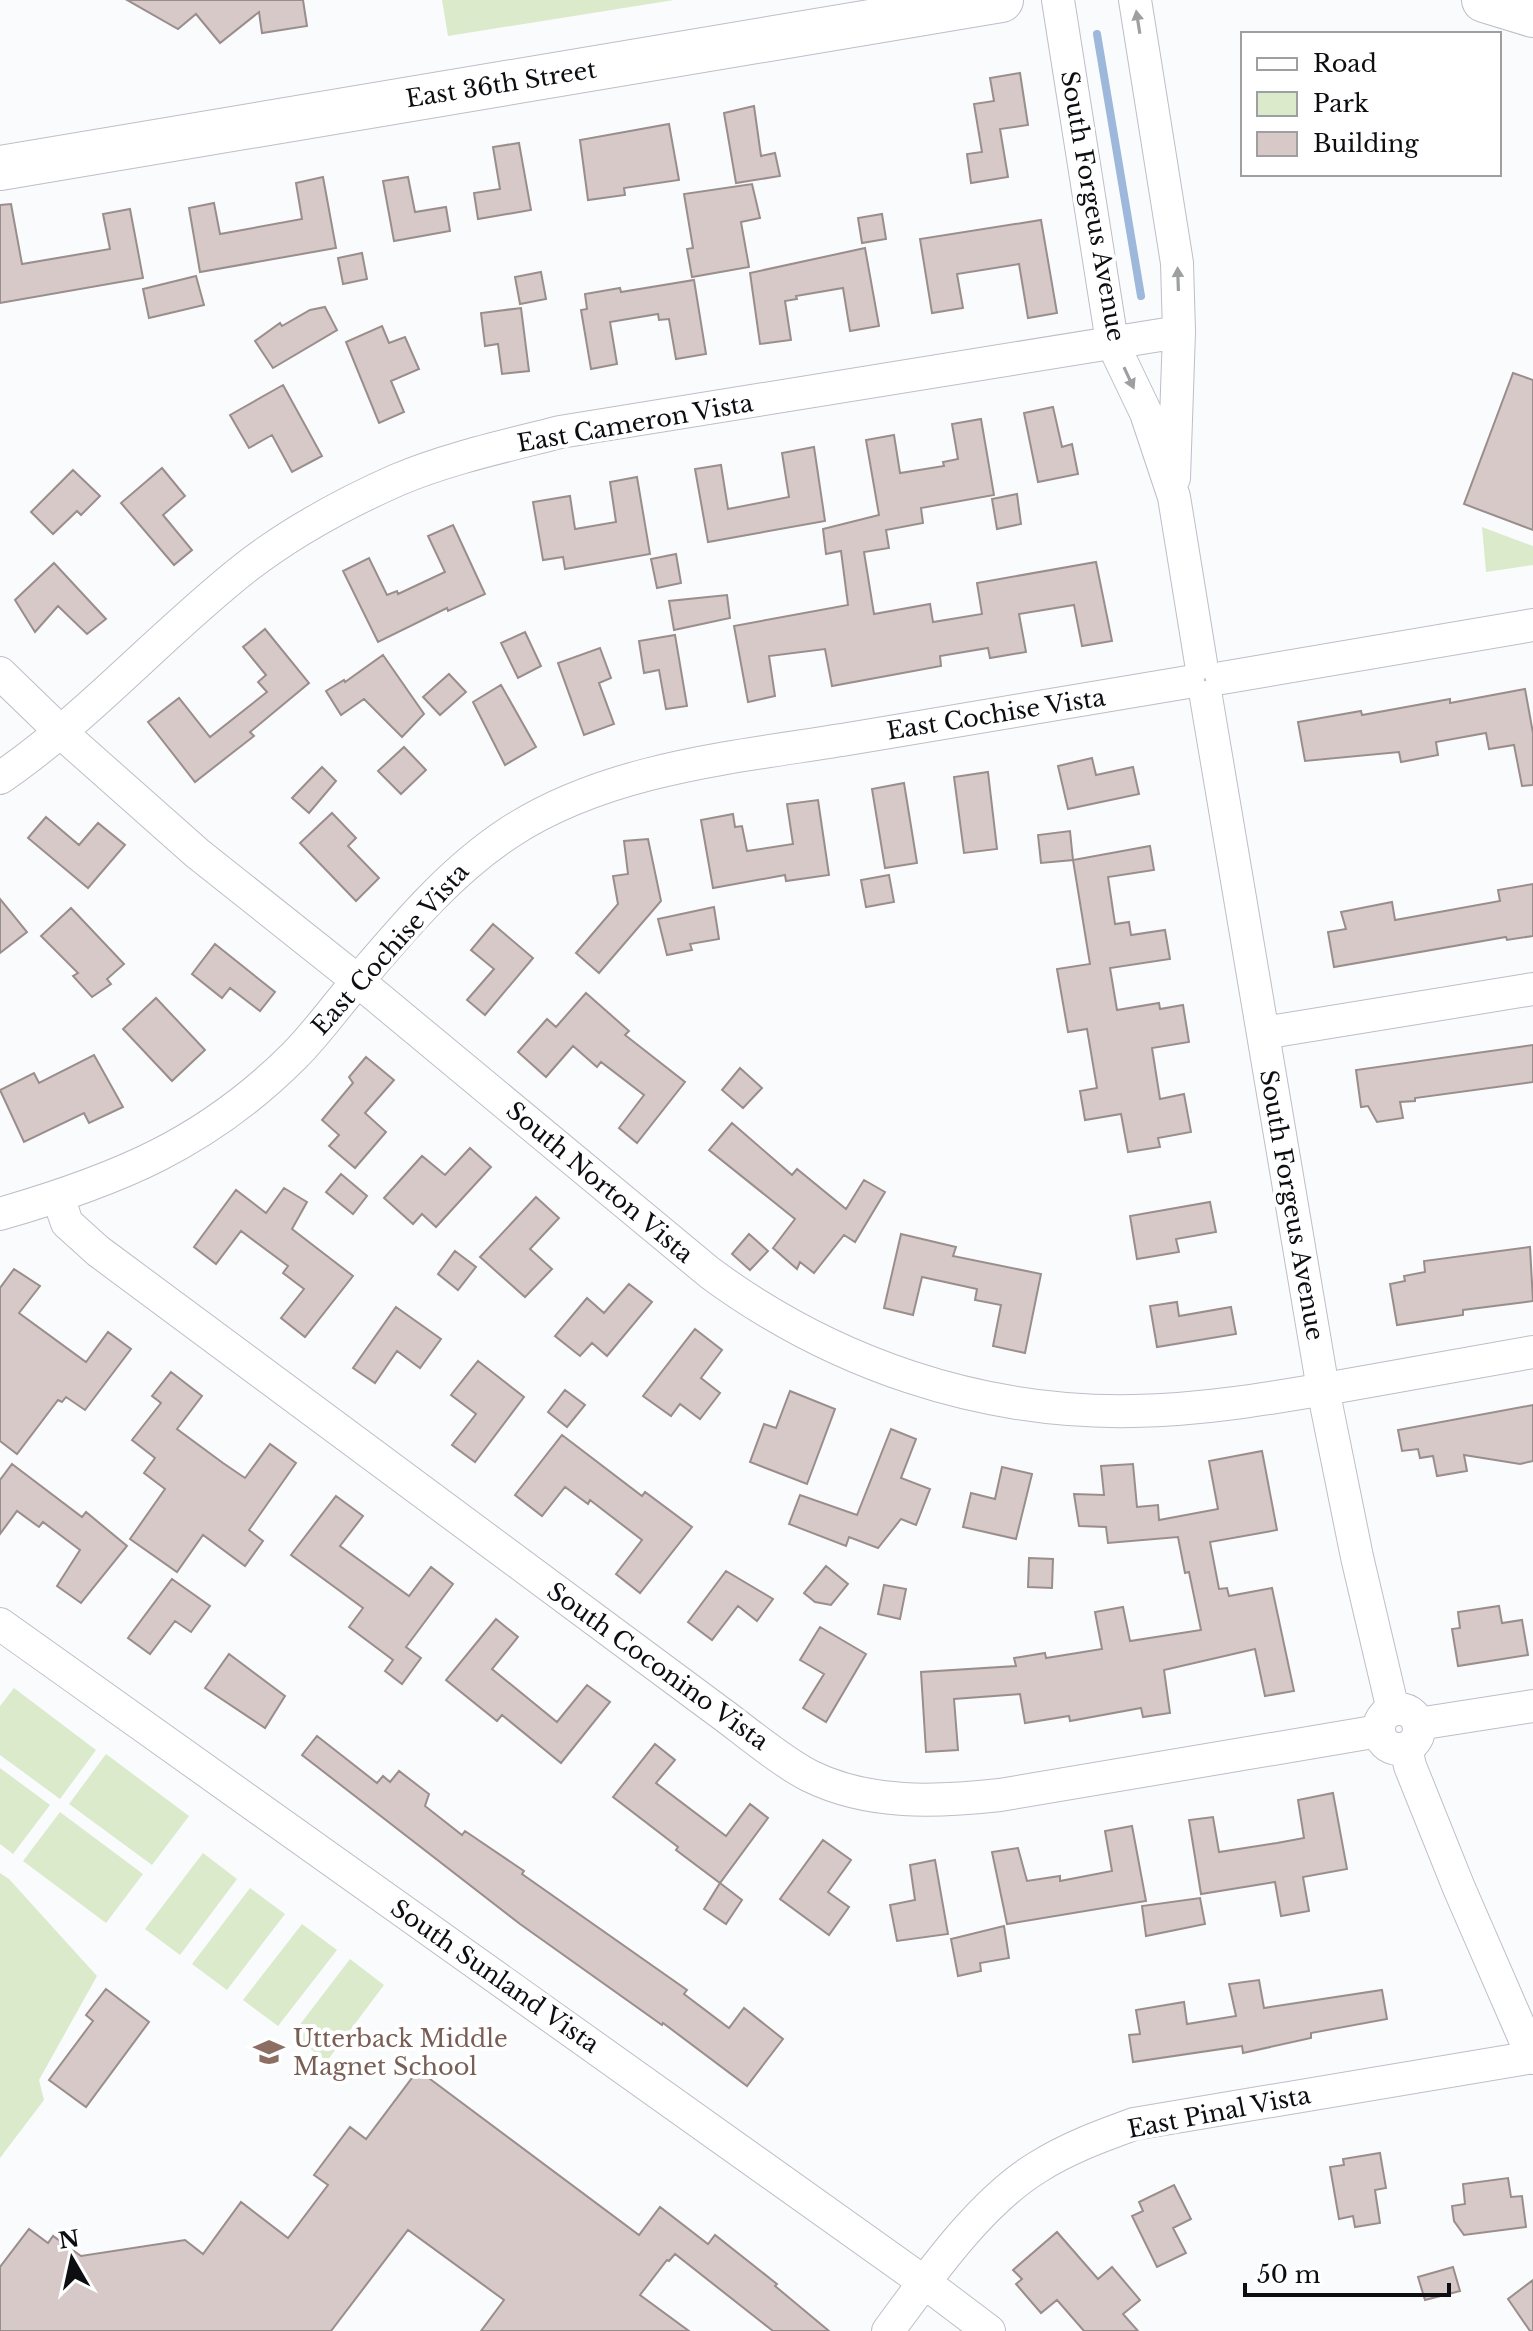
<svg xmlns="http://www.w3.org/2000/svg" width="1533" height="2331" font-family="'Libre Baskerville',serif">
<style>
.green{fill:#daeacb}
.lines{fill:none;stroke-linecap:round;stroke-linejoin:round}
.stream{stroke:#9eb8db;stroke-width:8}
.building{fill:#d6c9c8;stroke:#9a8e8d;stroke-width:2}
.minor-casing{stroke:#bdbec9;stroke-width:34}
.secondary-casing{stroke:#bdbec9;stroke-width:46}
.minor{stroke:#fff;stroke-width:32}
.secondary{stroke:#fff;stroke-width:44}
.oneway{fill:#9e9fa0}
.labels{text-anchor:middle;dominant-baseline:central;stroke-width:8;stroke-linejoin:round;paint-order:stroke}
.street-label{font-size:24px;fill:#0d0e11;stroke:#fff}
.education-label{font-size:24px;fill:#785e54;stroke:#fff;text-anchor:start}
</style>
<rect width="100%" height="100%" fill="#fafbfd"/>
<path class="green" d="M442,0H674L448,36Z
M1482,527L1533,546V565L1486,572Z
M14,1688L96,1750L60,1799L0,1755V1706Z
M106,1754L189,1816L152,1865L69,1804Z
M0,1768L50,1805L13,1854L0,1844Z
M60,1812L143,1874L106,1923L23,1861Z
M203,1853L237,1879L180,1955L145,1929Z
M0,1873L9,1879L97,1976L39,2080L44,2100L0,2158Z
M250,1888L285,1914L227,1990L192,1964Z
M302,1924L337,1950L278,2026L243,2000Z
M350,1959L384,1985L327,2061L292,2035Z"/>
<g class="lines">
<path class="stream" d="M1097,34L1141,296"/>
</g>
<path class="building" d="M127,0H303L307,26L262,33L259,12L220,43L196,14L178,29Z
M1020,73L1028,125L1000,129L1008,177L971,183L967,154L982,152L974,104L994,101L990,78Z
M754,106L761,156L775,153L780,176L736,183L724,113Z
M669,124L679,180L624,188L625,195L588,200L580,140Z
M519,143L531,210L478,219L474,193L500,189L493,147Z
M323,177L336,248L200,272L189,208L214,203L220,234L302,219L296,183Z
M408,177L415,212L446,207L450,231L394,241L383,181Z
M752,184L760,218L741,222L749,267L692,277L687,249L693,248L684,194Z
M11,204L22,264L110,249L103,214L130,209L143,278L0,303V205Z
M882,214L886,239L862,243L858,218Z
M1041,220L1057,313L1028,318L1019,264L957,274L963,308L932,313L920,239Z
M865,248L879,326L850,331L843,288L796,296L797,299L785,301L791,340L760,344L750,273Z
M362,253L367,279L343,284L338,258Z
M541,272L546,299L520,304L515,277Z
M196,276L204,305L149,318L143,289Z
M694,280L706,354L676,359L669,319L659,320L658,314L610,322L617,364L591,369L581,310L587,309L585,294L620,288L621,292Z
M325,307L337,330L273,368L255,341L280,323L282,326L310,310Z
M521,308L529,371L502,374L498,344L485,346L481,313Z
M382,326L389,343L405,337L419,369L391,381L404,412L379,423L346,342Z
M1513,373L1533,380V530L1464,504Z
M283,385L322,456L292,472L272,435L249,448L230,415Z
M1053,407L1062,447L1072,444L1078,474L1038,482L1024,413Z
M981,419L994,495L921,508L923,523L886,530L889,548L864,552L874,614L930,604L933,622L982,614L977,583L1096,562L1112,641L1082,646L1074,605L1019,614L1026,652L990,658L988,648L940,656L941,666L832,686L825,649L769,656L775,696L748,702L734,626L848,605L841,551L826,554L823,529L879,515L866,440L894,435L900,473L944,466L943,462L958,459L952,424Z
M814,447L825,521L708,542L695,469L721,465L728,509L789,497L782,453Z
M162,468L185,496L163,515L192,550L174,565L121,503Z
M73,470L100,496L81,515L77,511L53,534L31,512Z
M637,477L650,554L565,569L563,557L543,560L533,502L570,496L575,529L616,522L610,482Z
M1017,494L1021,524L997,529L992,499Z
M453,525L485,594L448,611L447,608L378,642L343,571L369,558L387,595L397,591L398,594L445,572L428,536Z
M676,554L681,583L657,588L651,559Z
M54,563L106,619L87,634L58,606L35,632L15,600Z
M727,595L730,618L674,630L669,601Z
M265,629L309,683L250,732L254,736L195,782L148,722L179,698L210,737L267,692L258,682L266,675L243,647Z
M525,632L541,666L518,678L501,643Z
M675,635L687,706L666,709L659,670L644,673L639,641Z
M600,648L611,678L599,683L614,724L584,735L558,663Z
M383,655L424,714L402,737L364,699L341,715L326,691L344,680L345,682Z
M449,674L466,692L440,715L423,697Z
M501,685L536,747L505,765L473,702Z
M1525,689L1533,733V785L1522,786L1514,745L1489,749L1486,733L1436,742L1438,755L1401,762L1399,752L1305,761L1298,722L1361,711L1362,715L1450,699V703Z
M404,747L426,770L401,794L378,771Z
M1092,758L1096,775L1133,767L1139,794L1068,809L1058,766Z
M322,767L336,781L309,813L292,798Z
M988,772L997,849L964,853L954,777Z
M904,783L917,863L885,868L872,789Z
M818,800L829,875L786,881L785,875L713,888L701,820L733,814L735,827L742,826L747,851L793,844L787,804Z
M332,813L356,838L348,846L379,878L356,901L300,843Z
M46,817L79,845L98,823L125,845L88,888L28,838Z
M1070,831L1073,860L1041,863L1038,835Z
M648,839L661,901L599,973L576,953L618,904L613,876L628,874L624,841Z
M1150,846L1154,870L1108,877L1115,924L1129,922L1131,935L1165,930L1170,959L1110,968L1117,1010L1159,1003L1160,1009L1183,1005L1189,1042L1152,1048L1160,1099L1184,1094L1191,1132L1158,1138L1160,1147L1128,1152L1121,1114L1085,1120L1080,1091L1097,1088L1087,1029L1068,1032L1057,969L1090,964L1073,860Z
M889,875L894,902L866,907L861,880Z
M1533,884V936L1507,940L1506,937L1334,967L1328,932L1346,929L1341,912L1392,902L1395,920L1500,901L1498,890Z
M0,899L27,932L0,953Z
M714,907L719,939L690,944L692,950L667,955L658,919Z
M71,908L124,964L107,979L111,984L92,997L73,976L78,973L41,936Z
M493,924L533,958L485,1015L467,1000L494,969L471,950Z
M215,944L275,992L260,1011L230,988L222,998L192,974Z
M586,993L629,1031L625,1035L685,1082L637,1143L619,1128L644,1095L601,1062L597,1067L573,1046L546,1077L518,1052L547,1019L556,1027Z
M156,998L205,1050L172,1081L123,1029Z
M1533,1045V1082L1415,1098V1101L1400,1102L1403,1118L1377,1122L1368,1106L1361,1107L1356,1070Z
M94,1055L123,1107L89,1123L84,1113L24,1142L0,1090L34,1073L39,1083Z
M366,1057L394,1080L365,1113L386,1132L355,1168L329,1146L339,1135L322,1120L353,1083L349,1077Z
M740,1068L762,1088L743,1108L722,1090Z
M732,1123L792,1175L797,1169L846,1209L864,1180L885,1192L855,1242L844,1235L814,1273L800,1262L797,1269L773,1248L795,1219L709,1150Z
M470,1148L491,1167L436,1227L422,1214L413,1224L384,1198L422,1156L445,1175Z
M341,1174L367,1196L353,1214L326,1192Z
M284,1188L307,1202L292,1229L353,1276L305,1337L281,1318L304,1289L283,1273L288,1266L241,1231L216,1264L194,1247L236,1190L266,1213Z
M536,1197L559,1218L530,1249L552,1269L525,1297L480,1257Z
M1210,1202L1216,1232L1176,1239L1179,1252L1137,1259L1130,1216Z
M749,1234L768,1251L750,1270L732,1254Z
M901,1234L956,1247L953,1256L1041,1274L1025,1353L993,1346L1001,1305L975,1300L977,1289L922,1277L913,1315L884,1308Z
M1530,1247L1533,1301L1463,1310V1315L1397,1325L1390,1284L1405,1281L1404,1276L1425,1272L1424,1261Z
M455,1251L476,1267L458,1290L438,1274Z
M14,1269L40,1286L19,1313L86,1362L108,1332L131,1349L85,1410L66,1397L62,1402L58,1400L17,1454L0,1441V1288Z
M629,1284L652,1302L607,1356L592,1343L580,1356L555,1336L587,1298L604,1313Z
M1177,1302L1179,1316L1231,1307L1236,1334L1157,1347L1150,1306Z
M396,1307L441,1339L420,1368L397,1351L375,1383L353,1368Z
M695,1329L722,1350L701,1378L720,1393L700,1419L680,1404L671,1416L643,1396Z
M478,1361L524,1397L475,1462L452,1445L476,1414L451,1395Z
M171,1372L202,1396L177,1429L223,1463L245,1478L270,1444L296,1463L249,1530L263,1541L245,1566L203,1535L177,1572L130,1539L165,1489L144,1473L155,1458L132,1440L161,1403L152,1396Z
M565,1390L585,1405L567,1427L548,1412Z
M790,1391L835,1409L807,1484L750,1462L764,1424L776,1428Z
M1533,1405V1461L1520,1464L1464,1455L1467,1471L1437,1476L1433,1456L1420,1458L1418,1449L1402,1451L1398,1430Z
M891,1429L916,1439L901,1478L930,1489L916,1525L901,1519L878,1548L849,1537L846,1546L789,1524L800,1495L857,1515Z
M562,1435L642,1496L645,1492L692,1527L640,1593L616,1574L642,1540L590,1500L588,1504L565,1487L542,1516L515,1495Z
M1262,1451L1277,1530L1210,1542L1219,1589L1227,1588L1229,1596L1272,1588L1294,1691L1265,1696L1255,1649L1164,1670L1170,1713L1143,1717L1141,1708L1070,1721L1069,1716L1025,1723L1020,1694L954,1699L958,1750L926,1752L921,1672L1016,1666L1014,1658L1045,1653L1046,1658L1102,1649L1095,1612L1123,1607L1130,1641L1201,1630L1189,1572L1185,1573L1178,1537L1108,1543L1106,1527L1079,1526L1074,1494L1104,1495L1101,1466L1133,1464L1137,1507L1158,1505L1159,1520L1218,1509L1209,1461Z
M12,1464L82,1517L86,1512L127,1546L81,1603L57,1586L80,1550L43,1522L39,1527L17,1511L0,1534V1480Z
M1002,1467L1032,1474L1016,1539L963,1527L971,1493L995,1499Z
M336,1496L363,1516L340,1546L409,1596L431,1567L453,1584L406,1647L421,1658L402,1684L385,1671L393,1660L349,1627L363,1608L291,1555Z
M1029,1558L1053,1559L1052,1588L1028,1587Z
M826,1566L848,1584L831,1605L815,1602L804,1593Z
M726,1571L773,1599L757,1621L738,1606L712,1640L688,1622Z
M172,1579L210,1606L191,1632L175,1621L150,1654L128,1638Z
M884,1585L906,1589L900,1619L878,1614Z
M1499,1606L1502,1623L1522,1620L1528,1655L1458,1666L1452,1629L1460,1628L1458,1612Z
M496,1619L518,1637L492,1669L557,1722L587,1685L610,1702L561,1763L502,1715L497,1721L446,1680Z
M820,1627L866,1654L826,1722L803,1708L824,1674L800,1660Z
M229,1654L285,1696L265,1728L205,1688Z
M317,1736L377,1783L383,1776L390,1782L399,1771L429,1794L425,1806L462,1835L465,1831L524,1871L522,1874L687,1990L684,1994L729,2028L744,2008L783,2039L747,2086L663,2023L662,2025L520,1924L302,1755Z
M655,1744L675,1760L656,1783L726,1836L750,1804L768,1818L720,1883L676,1850L678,1847L613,1797Z
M1333,1793L1347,1869L1303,1877L1309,1911L1281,1916L1275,1882L1201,1894L1189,1820L1213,1817L1219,1852L1277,1843L1304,1838L1298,1800Z
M1132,1826L1146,1901L1007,1924L992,1852L1018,1848L1027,1881L1060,1876V1881L1112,1871L1105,1831Z
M823,1840L851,1860L828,1892L849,1907L829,1935L780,1899Z
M935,1860L948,1934L897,1941L890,1905L915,1900L910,1865Z
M720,1883L742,1900L726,1924L704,1909Z
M1200,1898L1205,1924L1146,1936L1142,1906Z
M1004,1926L1009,1958L980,1963L981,1971L958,1976L951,1939Z
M1259,1980L1264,2008L1382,1990L1387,2019L1311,2033V2038L1243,2053L1242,2046L1133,2062L1129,2035L1140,2034L1136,2010L1184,2002L1187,2024L1236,2016L1229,1984Z
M106,1989L149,2022L86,2107L49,2080L93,2021L86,2015Z
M418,2070L639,2235L660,2207L708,2244L715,2235L777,2284L775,2286L829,2331H773L675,2254L669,2261L667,2260L640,2295L689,2331H481L504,2300L408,2230L331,2331H0V2267L29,2229L48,2243L53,2236L81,2256L185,2240L203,2254L241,2202L288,2238L328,2185L314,2175L350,2127L366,2139Z
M1380,2153L1386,2188L1375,2190L1380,2223L1355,2227L1353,2216L1339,2219L1330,2167L1344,2165L1343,2159Z
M1508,2178L1511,2197L1522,2196L1526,2227L1464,2235L1454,2221L1452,2206L1465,2204L1463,2184Z
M1174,2185L1191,2219L1173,2228L1186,2253L1157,2267L1132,2216L1143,2211L1139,2202Z
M1057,2232L1098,2279L1112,2267L1140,2300L1123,2314L1138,2331H1084L1057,2300L1041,2313L1016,2284L1022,2279L1013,2270Z
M1453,2267L1460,2291L1425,2300L1418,2277Z
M1533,2280V2331H1530L1508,2299Z"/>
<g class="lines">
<g class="minor-casing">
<path id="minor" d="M1058,0L1112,342L1146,413L1174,497L1201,663
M1135,0L1177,263L1179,332L1174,478
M0,673L65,736L197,853L358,981L710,1273C832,1363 980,1414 1133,1411C1203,1410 1273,1398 1342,1386C1406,1375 1469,1363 1533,1352
M1222,678L1533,625
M1206,697L1323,1389L1357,1557L1393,1710
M0,778C89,717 160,635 245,568C290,533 345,503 397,480C449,458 506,446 560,432L1179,332
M1263,1033L1533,989
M58,1197L67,1223L98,1251L714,1708C742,1728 780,1761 810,1776C869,1805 936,1802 1000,1795L1379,1731
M0,1214C117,1180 206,1144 294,1056C317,1033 335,1007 356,983C403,928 449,872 510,832C610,767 739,757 854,738C965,719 1077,701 1188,682
M0,1624L924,2282L989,2331
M1379 1729a20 20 0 1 1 40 0a20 20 0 1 1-40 0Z
M1418,1724L1533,1706
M1406,1748L1410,1766L1459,1888L1533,2058
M888,2331C928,2277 980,2202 1038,2167C1068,2148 1101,2136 1134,2124L1533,2057"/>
</g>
<g class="secondary-casing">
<path id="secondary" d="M1484,0L1533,15
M0,168L1001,0"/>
</g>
<use href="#minor" class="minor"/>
<use href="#secondary" class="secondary"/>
</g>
<defs><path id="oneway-solid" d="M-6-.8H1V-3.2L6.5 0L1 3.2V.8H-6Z" transform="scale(2)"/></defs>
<g class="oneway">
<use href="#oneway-solid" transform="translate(1138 22) rotate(-99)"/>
<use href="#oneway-solid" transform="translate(1178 279) rotate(-92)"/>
<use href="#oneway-solid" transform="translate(1129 378) rotate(65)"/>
</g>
<defs>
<g id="school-bare" transform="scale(2.4)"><path d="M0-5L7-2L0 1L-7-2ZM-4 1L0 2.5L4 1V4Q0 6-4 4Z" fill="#8d6e63" stroke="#fff" stroke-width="2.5" paint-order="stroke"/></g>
</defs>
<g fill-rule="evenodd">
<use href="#school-bare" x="269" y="2052"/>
</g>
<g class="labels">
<g class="street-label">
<text transform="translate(501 84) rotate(-9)">East 36th Street</text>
<text transform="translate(1093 206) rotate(80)">South Forgeus Avenue</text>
<text transform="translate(635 423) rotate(-10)">East Cameron Vista</text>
<text transform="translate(996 714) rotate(-9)">East Cochise Vista</text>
<text transform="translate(390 949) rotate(-48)">East Cochise Vista</text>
<text transform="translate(600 1182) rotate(40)">South Norton Vista</text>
<text transform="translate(1292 1205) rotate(80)">South Forgeus Avenue</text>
<text transform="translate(658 1666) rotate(36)">South Coconino Vista</text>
<text transform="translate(495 1976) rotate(35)">South Sunland Vista</text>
<text transform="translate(1219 2112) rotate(-11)">East Pinal Vista</text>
</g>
<g class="education-label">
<text x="293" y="2038">Utterback Middle<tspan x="293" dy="28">Magnet School</tspan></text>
</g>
</g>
<rect x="1241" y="32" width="260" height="144" fill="#ffffff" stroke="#9e9fa0" stroke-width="2"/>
<rect x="1257" y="58" width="40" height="12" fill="#ffffff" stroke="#9e9fa0" stroke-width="2"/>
<text x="1313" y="72" font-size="24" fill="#0d0e11">Road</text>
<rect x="1257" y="92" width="40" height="24" fill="#daeacb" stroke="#9e9fa0" stroke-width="2"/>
<text x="1313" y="112" font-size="24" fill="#0d0e11">Park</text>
<rect x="1257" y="132" width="40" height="24" fill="#d6c9c8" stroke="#9e9fa0" stroke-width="2"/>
<text x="1313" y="152" font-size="24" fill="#0d0e11">Building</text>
<g transform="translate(72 2259) rotate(351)" stroke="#ffffff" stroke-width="6" paint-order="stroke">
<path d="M0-6L14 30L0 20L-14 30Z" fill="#0d0e11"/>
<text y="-12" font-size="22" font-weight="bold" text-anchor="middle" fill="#0d0e11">N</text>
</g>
<path d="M1245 2283v12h204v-12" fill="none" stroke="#0d0e11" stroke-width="4"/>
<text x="1257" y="2283" font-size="24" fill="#0d0e11" stroke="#ffffff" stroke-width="6" paint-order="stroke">50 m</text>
</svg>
